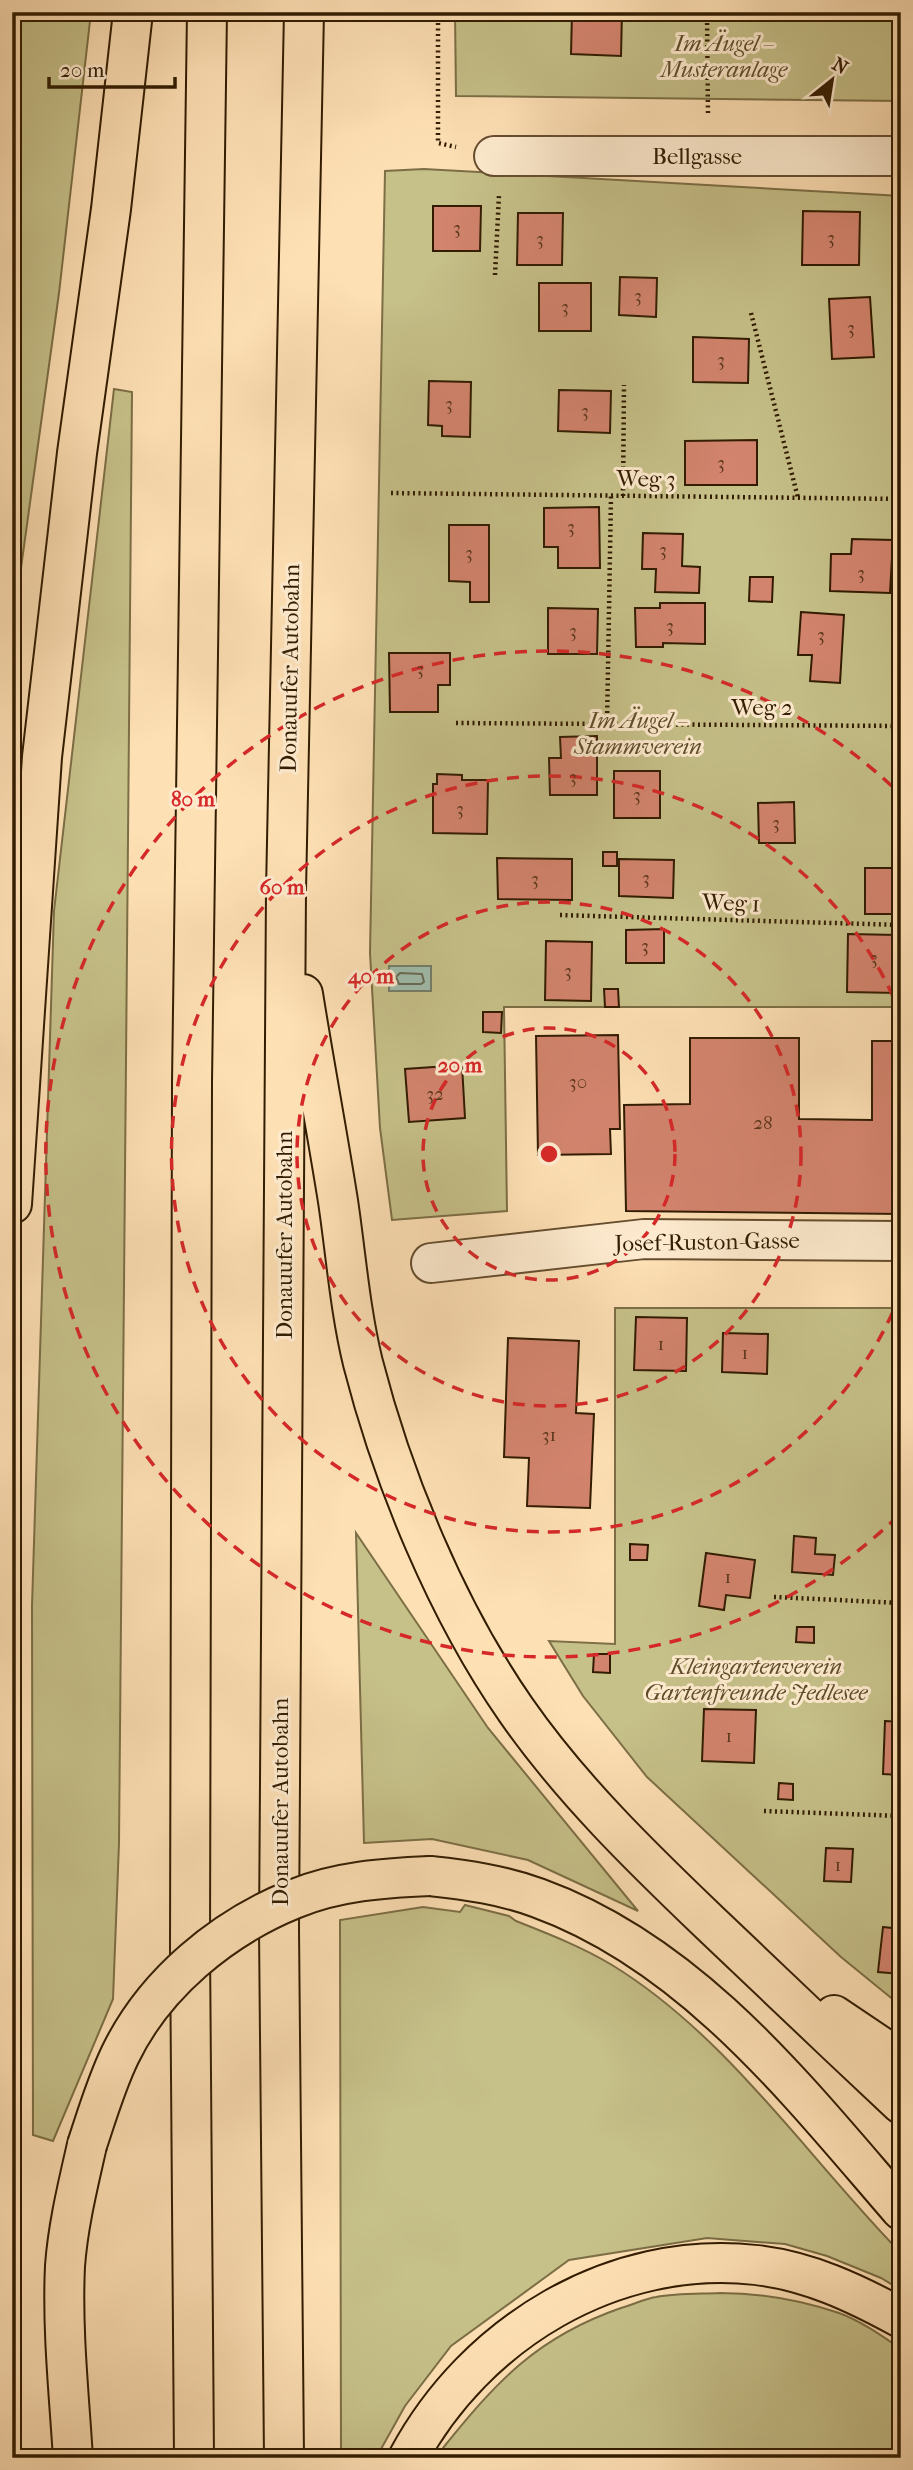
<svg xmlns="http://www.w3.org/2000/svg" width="913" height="2470" font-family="'IM FELL French Canon',serif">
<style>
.green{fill:#c6c089;stroke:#7c6e45;stroke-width:2}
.water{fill:#a0bdad;stroke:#747d68;stroke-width:2}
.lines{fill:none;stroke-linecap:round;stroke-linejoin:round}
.shore{stroke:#696c57;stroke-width:2}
.building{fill:#d3846e;stroke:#321c01;stroke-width:2}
.minor-casing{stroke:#654d2e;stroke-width:42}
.motorway-casing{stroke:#321c01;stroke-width:42}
.path{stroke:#321c01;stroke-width:4.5;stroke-dasharray:2 3.5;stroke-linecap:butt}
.minor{stroke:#feebcf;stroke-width:38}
.motorway{stroke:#fee0b5;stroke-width:38}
.motorway-bridge-casing{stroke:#321c01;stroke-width:42;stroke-linecap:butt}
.motorway-bridge{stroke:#fee0b5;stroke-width:38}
.ring{fill:none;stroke:#d62828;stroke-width:3.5;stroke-dasharray:12 9}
.labels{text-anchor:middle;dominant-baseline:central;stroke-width:6;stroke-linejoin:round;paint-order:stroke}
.number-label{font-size:19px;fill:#5a361c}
.park-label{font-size:23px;font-style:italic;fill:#5e4d2a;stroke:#feebcf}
.street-label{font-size:23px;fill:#321c01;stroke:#feebcf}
.centre{fill:#d62828;stroke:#feebcf;stroke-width:3.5}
.ring-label{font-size:21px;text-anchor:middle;font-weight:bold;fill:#d62828;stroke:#feebcf;stroke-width:6;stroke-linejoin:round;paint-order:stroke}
</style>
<rect width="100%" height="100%" fill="#fee0b5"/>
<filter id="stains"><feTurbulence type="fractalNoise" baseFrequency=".00286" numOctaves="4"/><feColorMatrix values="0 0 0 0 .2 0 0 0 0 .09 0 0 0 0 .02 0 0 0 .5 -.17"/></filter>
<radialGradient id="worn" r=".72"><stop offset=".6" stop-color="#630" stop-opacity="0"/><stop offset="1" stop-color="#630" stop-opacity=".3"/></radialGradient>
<path class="green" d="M12,12H91L59,293L12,633Z
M455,12H901V101L456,96Z
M424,169L901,196V1007H504L507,1211L392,1220L380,1128L370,953L385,171Z
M114,389L132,392L119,1843L113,1999L53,2141L33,2135L32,1606L54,911Z
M615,1308H901V2006L841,1957L647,1777L583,1696L549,1641L615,1644Z
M356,1533L488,1728L638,1911L528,1860L432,1839L364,1843Z
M465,1905L509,1916L516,1921C549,1934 582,1947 612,1965C728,2036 808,2158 901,2253V2290L881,2278L827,2256L785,2244L707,2238L569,2260L451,2346L405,2406L376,2458H341L340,1920L423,1907L460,1912Z
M720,2293C761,2293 801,2300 839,2313C861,2321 882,2336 901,2349V2458H437L443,2448C497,2381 537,2337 621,2308C632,2305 644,2299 656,2297C677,2293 699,2294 720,2293Z"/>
<path class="water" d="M389,966H431V991H389Z"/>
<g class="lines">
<path class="shore" d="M400,973L422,974L424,982L421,984H399L396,977Z"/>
</g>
<path class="building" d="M572,12H622L621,56L571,54Z
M814,12H871V21L814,20Z
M433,206H481L480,251H433Z
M803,211L860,212L859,265H802Z
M518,213H563L562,265H517Z
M620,277L657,278L656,317L619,315Z
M539,283H591V331H539Z
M870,297L874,357L832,359L829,299Z
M693,337L749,339L748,383L693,382Z
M429,381L471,382L470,437L442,436V426L428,425Z
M559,390L611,391L610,433L558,431Z
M757,440V485H685V441Z
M599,507L600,568H558V547H544V508Z
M449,525H489V602H470V582L449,581Z
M643,533L683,534L682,566L700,567L699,593L655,592L656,569H642Z
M852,539L893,540L890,593L830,591L831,554H851Z
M750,577H773L772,602L749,601Z
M660,603H705V644L663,643V647H636L635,608H660Z
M548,608L598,609L597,654H548Z
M801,612L844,615L840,683L810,681L812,655H798Z
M389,653H450V685H438V712H390Z
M597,736V795H550L549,758H561L560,737Z
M614,771H660V818H614Z
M437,774L462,775V780H488L487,834L433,833V784H437Z
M794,802L795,843H759L758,803Z
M603,852H617V866H603Z
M497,858L572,859V900L498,899Z
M619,859L674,860L673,898L619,896Z
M865,868H901V914H865Z
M664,929V963H626V930Z
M848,934L898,935V943H901V974H898L897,993L847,992Z
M546,941L592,942L591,1001L545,1000Z
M604,989H618L619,1007H605Z
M483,1012H502L501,1033L483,1032Z
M618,1035L620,1129H610L611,1154L538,1155L536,1036Z
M690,1038H799V1119L872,1120V1041H901V1214L626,1211L624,1105L690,1104Z
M462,1065L465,1118L409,1122L405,1069Z
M636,1317L687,1318L686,1371L634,1370Z
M723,1333L768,1334L767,1374L722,1372Z
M508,1338L579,1341L576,1413L594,1414L590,1508L527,1506L529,1458L504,1457Z
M794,1536L816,1538L815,1554L835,1555L833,1575L792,1572Z
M630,1544L648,1545L647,1560H630Z
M706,1553L755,1560L750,1598L726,1595L724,1610L699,1606Z
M797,1627H814V1643L796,1642Z
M594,1654H610V1673L593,1672Z
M704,1709L756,1710L754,1763L702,1761Z
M885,1721L901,1722V1775L883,1774Z
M779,1783L793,1784V1800L778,1799Z
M826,1848L853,1849L851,1882L824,1881Z
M883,1927L901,1929V1974L878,1972Z"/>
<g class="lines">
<g class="minor-casing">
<path id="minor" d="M494,156H901
M431,1263L644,1239L901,1241"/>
</g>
<g class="motorway-casing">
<path id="motorway" d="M303,994C314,1063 327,1132 338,1201C346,1255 350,1310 363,1363C393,1480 447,1611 516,1710C571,1789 641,1857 710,1923C774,1984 837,2044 901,2104
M12,1204L42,757L77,453L111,209L133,12
M430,1876C467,1880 503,1885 538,1898C692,1954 797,2090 901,2210
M834,2015L901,2060
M73,2458C69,2394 62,2329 65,2266C68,2225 78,2185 87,2145
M194,2458L190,1948L192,1082L207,12
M284,2458L279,1930L286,891L304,12
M408,2458C475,2333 613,2249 756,2265C809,2271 855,2293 901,2318"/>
</g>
<path class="path" d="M438,12V143L456,147
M707,12L708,116
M495,275L499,195
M751,313L798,498
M391,493L901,499
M623,496L624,385
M456,723L901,726
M607,724L611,496
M560,915L901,925
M774,1597L901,1603
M764,1811L901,1816"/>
<use href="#minor" class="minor"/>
<use href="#motorway" class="motorway"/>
<g class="motorway-bridge-casing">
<path id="motorway-bridge" d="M87,2145C97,2115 106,2084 120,2055C154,1984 222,1928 294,1899C337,1881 384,1878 430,1876"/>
</g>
<use href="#motorway-bridge" class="motorway-bridge"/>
</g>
<g class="ring">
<circle cx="549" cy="1154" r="126"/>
<circle cx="549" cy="1154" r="252"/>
<path d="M901 1293A378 378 0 1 1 901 1015"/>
<path d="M898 1516A503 503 0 1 1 898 792"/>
</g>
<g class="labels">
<g class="number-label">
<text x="457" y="228">3</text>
<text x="831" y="238">3</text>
<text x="540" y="239">3</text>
<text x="638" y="296">3</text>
<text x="565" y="307">3</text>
<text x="851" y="328">3</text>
<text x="721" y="360">3</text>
<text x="449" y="404">3</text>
<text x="585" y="411">3</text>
<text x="721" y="463">3</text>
<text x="571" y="527">3</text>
<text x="663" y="550">3</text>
<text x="469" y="553">3</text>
<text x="861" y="573">3</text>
<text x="670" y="626">3</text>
<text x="573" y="631">3</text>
<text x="821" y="635">3</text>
<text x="420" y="669">3</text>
<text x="573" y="777">3</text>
<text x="637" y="795">3</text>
<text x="460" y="809">3</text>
<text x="776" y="823">3</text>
<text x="646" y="878">3</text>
<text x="535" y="879">3</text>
<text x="645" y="946">3</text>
<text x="874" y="958">3</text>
<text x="568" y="971">3</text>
<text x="578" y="1082">30</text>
<text x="435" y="1094">32</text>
<text x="763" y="1123">28</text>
<text x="661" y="1344">1</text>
<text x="745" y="1353">1</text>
<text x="549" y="1435">31</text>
<text x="728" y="1577">1</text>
<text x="729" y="1736">1</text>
<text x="838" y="1865">1</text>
</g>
<g class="park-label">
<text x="724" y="43">Im Äugel –<tspan x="724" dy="26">Musteranlage</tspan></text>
<text x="638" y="720">Im Äugel –<tspan x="638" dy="26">Stammverein</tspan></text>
<text x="756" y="1666">Kleingartenverein<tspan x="756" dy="26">Gartenfreunde Jedlesee</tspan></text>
</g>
<g class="street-label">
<text x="697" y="156">Bellgasse</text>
<text transform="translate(646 479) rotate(1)">Weg 3</text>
<text transform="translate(290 668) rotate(-89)">Donauufer Autobahn</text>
<text x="762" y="707">Weg 2</text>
<text transform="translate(731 903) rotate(2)">Weg 1</text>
<text transform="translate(284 1235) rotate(-90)">Donauufer Autobahn</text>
<text transform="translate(707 1242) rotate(-1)">Josef-Ruston-Gasse</text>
<text transform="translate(280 1802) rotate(-90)">Donauufer Autobahn</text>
</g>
</g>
<circle cx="549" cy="1154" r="10" class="centre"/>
<g class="ring-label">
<text x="193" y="806">80 m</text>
<text x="282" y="894">60 m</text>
<text x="371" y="983">40 m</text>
<text x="460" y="1072">20 m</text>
</g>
<rect width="913" height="2470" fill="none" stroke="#fee0b5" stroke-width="42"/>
<rect x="14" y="14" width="885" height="2442" fill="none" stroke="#321c01" stroke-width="3.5"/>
<rect x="21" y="21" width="871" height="2428" fill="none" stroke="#321c01" stroke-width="2"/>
<g transform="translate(832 80) rotate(30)" stroke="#feebcf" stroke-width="5" paint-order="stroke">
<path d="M0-5L12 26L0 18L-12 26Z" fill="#321c01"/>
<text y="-10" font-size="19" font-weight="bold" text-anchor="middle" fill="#321c01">N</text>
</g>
<path d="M49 77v10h126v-10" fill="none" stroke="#321c01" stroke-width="3.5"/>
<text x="60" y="77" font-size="21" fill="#321c01" stroke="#feebcf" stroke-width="5" paint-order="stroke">20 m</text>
<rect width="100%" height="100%" filter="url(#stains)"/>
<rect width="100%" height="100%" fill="url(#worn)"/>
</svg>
